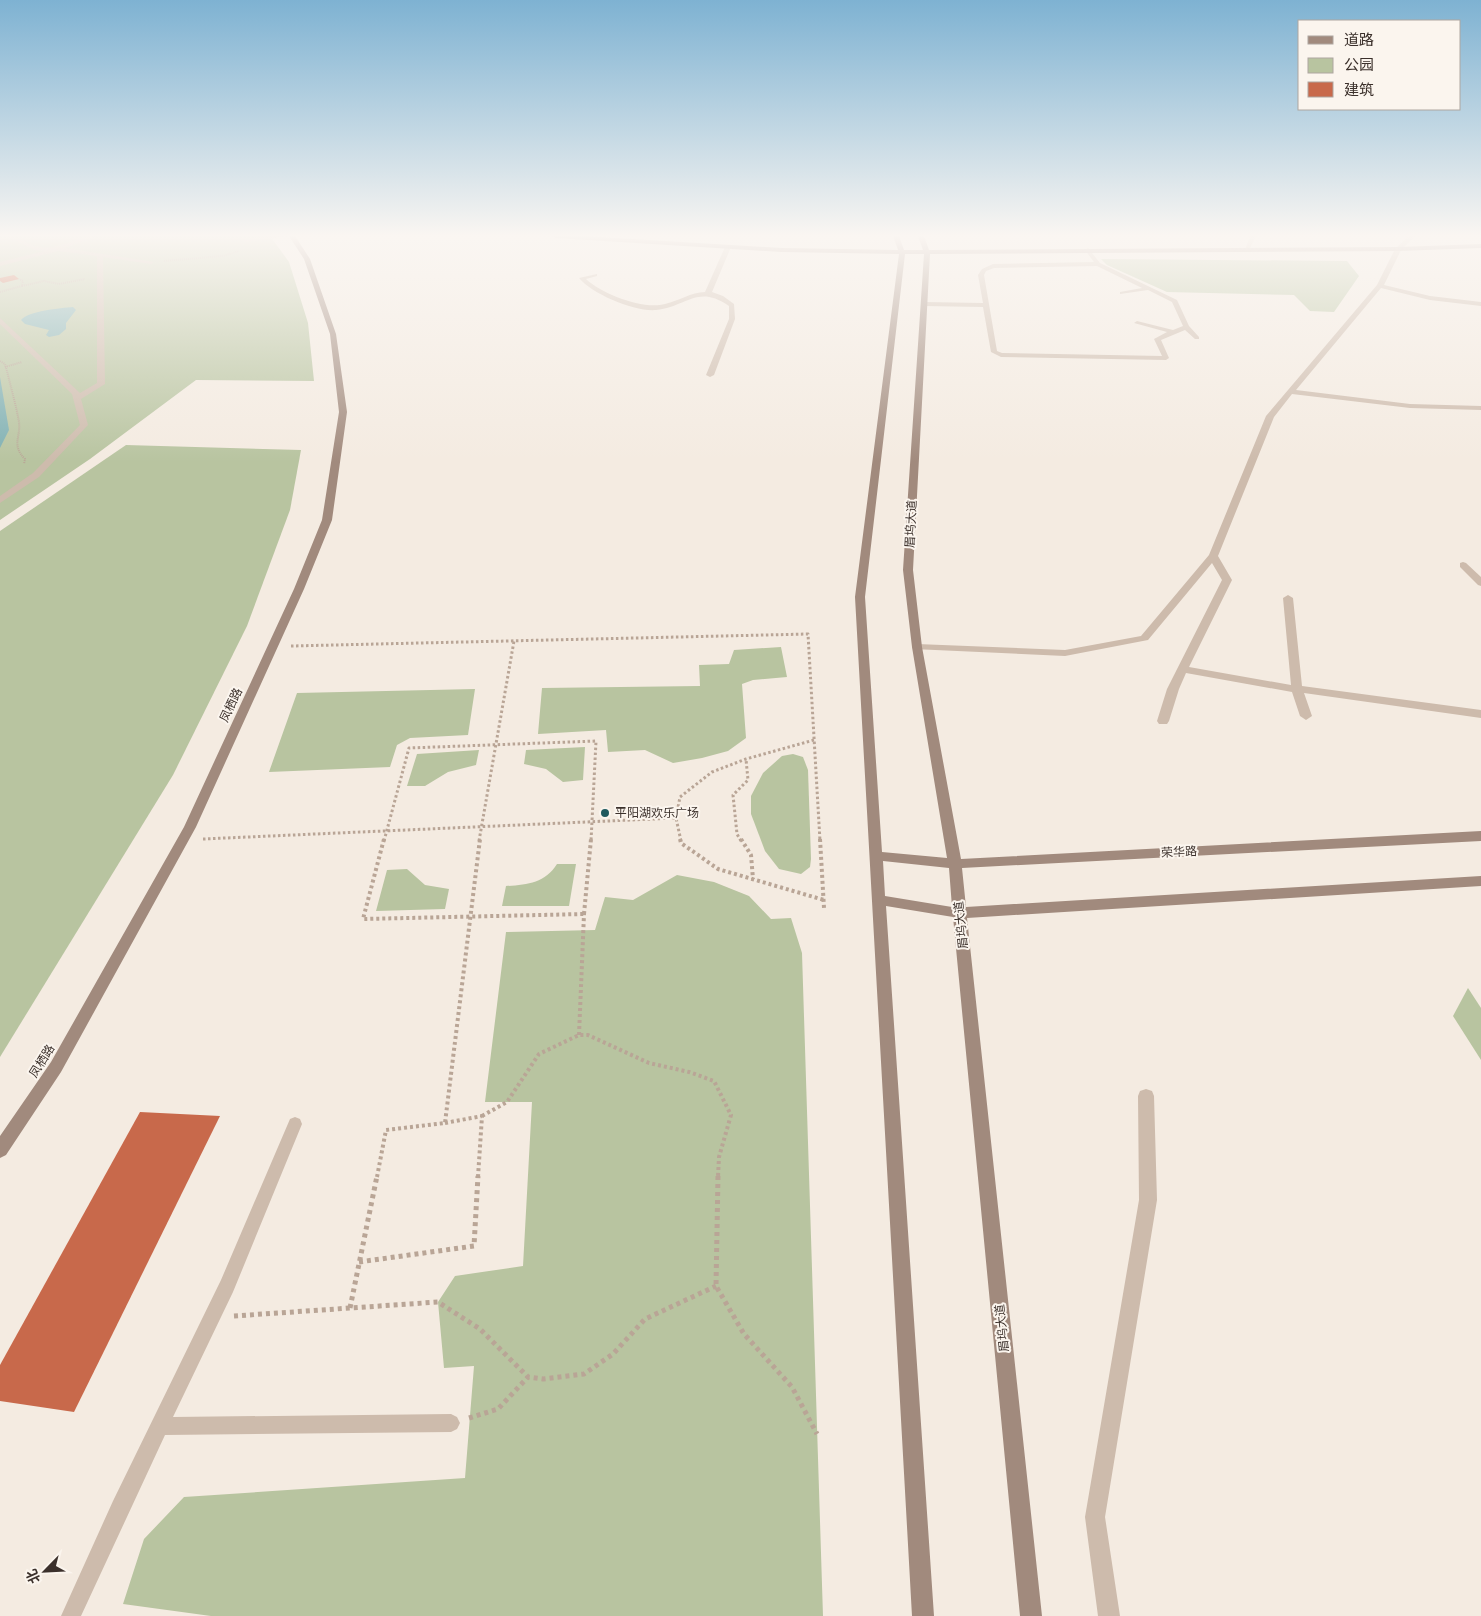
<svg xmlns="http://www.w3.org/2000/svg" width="1481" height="1616" font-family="Figtree,'Noto Sans SC',sans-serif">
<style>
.green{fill:#b8c4a0}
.water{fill:#7fb0b2}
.building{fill:#c8694b}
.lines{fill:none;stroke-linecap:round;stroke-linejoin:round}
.path-far3{stroke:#b9a596;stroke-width:2;stroke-dasharray:1 1;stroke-linecap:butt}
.path-far2{stroke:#b9a596;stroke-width:3;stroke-dasharray:2.5 2.5;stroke-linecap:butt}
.path-far1{stroke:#b9a596;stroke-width:4;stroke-dasharray:3 3;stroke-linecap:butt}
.path{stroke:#b9a596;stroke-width:5;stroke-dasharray:4 4;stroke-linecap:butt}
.lane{fill:#cdbbac;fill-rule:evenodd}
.street{fill:#cdbbac;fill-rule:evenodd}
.secondary{fill:#a18a7d;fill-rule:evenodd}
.poi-dot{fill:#1f5a5e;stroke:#fbf5ee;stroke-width:2}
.labels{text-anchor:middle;stroke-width:4;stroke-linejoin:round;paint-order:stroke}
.street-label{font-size:12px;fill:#3b302b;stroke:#fbf5ee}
.poi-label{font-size:12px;fill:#3b302b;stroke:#fbf5ee;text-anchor:start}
</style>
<rect width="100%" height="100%" fill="#f4ebe1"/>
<g class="green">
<polygon points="0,236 270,236 289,262 308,323 314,381 196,380 90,459 0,520"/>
<polygon points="1101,259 1347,261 1359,276 1334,312 1310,311 1294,295 1167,292 1107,265"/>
<polygon points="126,445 301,450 290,510 247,626 173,775 0,1057 0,531"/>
<polygon points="781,647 787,677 753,680 742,684 746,738 728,751 702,758 673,763 645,750 608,752 606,730 538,734 542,688 700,686 699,665 729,664 734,650"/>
<polygon points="475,689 468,735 410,738 397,745 390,767 269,772 297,693"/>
<polygon points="585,747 583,780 563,782 546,769 524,764 526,750"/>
<polygon points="479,750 476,765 448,772 425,786 407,786 417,754"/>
<polygon points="793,754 803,757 808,770 811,859 810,867 801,874 779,869 765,851 751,814 751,796 763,773 782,756"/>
<path d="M557 864H576L569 906H502L506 886C527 885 545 883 557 864Z"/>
<polygon points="407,869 425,885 449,889 445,909 376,911 387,870"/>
<polygon points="677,875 714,882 749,896 771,919 791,918 802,953 823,1616 211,1616 123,1604 144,1539 184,1497 465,1478 474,1366 444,1368 438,1302 455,1276 523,1266 532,1102 485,1102 506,932 595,930 605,897 633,900"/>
<polygon points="1468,988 1481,1008 1481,1060 1453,1016"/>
</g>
<g class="water">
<path d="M73 307 76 310 66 323V329L59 335 49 337 46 335 49 330 25 324 21 320C28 311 61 308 73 307Z"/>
<polygon points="0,377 9,430 0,448"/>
</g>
<g class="building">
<polygon points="14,275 19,279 3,283 0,281 0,278"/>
<polygon points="140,1112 220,1116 74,1412 0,1401 0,1365"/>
</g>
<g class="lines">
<g class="path-far3">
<polyline points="164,261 223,256 239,251"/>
<polyline points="22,286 44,281 59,284 85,279"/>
<polyline points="0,292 22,286 23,281 19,279"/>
<path d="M0 361 5 364 7 371C11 388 16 405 19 422 21 437 11 445 25 459L24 464"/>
<polyline points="5,367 22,362"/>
</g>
<g class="path-far2">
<polyline points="291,646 808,634 820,841"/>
<polyline points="203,839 676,818"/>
<polyline points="384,841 409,748 596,741 591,841"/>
<polyline points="479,841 514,641"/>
<polyline points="681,841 676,818 680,797 712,772 746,759 814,740"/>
<polyline points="741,841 737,834 733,795 748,780 746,759"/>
</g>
<g class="path-far1">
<polyline points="384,839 363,919 584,914"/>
<polyline points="680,839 681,843 718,869 824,900"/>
<polyline points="741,839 751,855 753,879"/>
<polyline points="820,839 824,908"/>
<polyline points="584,914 591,839"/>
<polyline points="579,1035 584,914"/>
<polyline points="482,1116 507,1102 539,1054 579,1035 588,1035 649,1063 689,1072 714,1081 731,1115 719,1157 718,1177"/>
<polyline points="445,1123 482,1116 478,1177"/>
<polyline points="377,1177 386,1130 445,1123 480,839"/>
</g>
<g class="path">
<polyline points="718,1176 716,1286 744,1334 792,1387 817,1434"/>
<polyline points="359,1262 474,1246 478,1176"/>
<polyline points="350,1308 377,1176"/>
<polyline points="234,1316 438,1302 480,1329 528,1377 543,1379 584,1374 613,1354 645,1319 716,1286"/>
<polyline points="469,1418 498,1409 528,1377"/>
</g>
<g class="lane">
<polygon points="270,236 288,236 245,242 242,240"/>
<path d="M1088 248 1100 263 1177 300 1189 326 1199 337V339H1195L1185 330 1161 340 1169 358 1166 360 1001 357 991 352 983 307 924 306 921 304 924 302 983 303 978 275 982 269 993 264 1094 262 1085 250ZM1097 266 1142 288 1120 292V294L1148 290 1172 302 1183 326 1173 330 1137 321 1134 323 1167 332 1154 339 1162 356 1002 353 997 351 984 275 986 271 994 268Z"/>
<polygon points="295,1117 300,1119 302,1124 233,1292 173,1417 451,1414 457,1417 460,1423 457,1429 451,1432 165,1435 81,1616 61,1616 113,1501 221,1280 290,1119"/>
</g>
<g class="street">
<path d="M6 236C19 236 27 245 39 247 60 251 76 236 96 236L65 248 154 262 151 264 103 257 105 384 81 399 88 425 39 477 0 503V496L33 473 80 425 72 394 0 324V318L80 393 97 383V256L58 251 0 266V262L44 251 35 250Z"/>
<polygon points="1250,236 1256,236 1249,250 1245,250"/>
<polygon points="1409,236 1415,236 1401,250 1384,285 1430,296 1481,302 1481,306 1430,300 1381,288 1296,390 1410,404 1481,406 1481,410 1410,408 1292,394 1274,417 1218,556 1232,580 1189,667 1291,685 1283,598 1288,595 1293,598 1302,686 1481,710 1481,718 1304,693 1312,716 1306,720 1300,716 1292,692 1186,673 1179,689 1169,721 1167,724 1159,724 1157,721 1167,689 1222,580 1212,563 1148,640 1065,656 913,649 912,647 917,644 1065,650 1141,636 1209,555 1266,416 1377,285 1395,249"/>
<path d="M728 245 731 247 712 292 723 296 734 304 735 319 714 375 710 377 706 375 729 319V306C697 284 687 307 656 310 635 312 592 294 579 278L597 274V276L586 279C602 294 643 310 665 304 679 301 691 292 705 292L725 247Z"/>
<polygon points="1463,562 1466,563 1481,577 1481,586 1478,585 1460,567 1460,563"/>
<polygon points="1146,1089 1152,1091 1154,1096 1157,1200 1105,1517 1120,1616 1098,1616 1085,1517 1139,1200 1138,1096 1140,1091"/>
</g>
<g class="secondary">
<polygon points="289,236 295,236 310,259 336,334 347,412 332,520 304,589 196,827 61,1072 6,1155 0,1158 0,1136 51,1062 184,827 294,589 322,520 339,412 330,334 304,259"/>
<path d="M553 236H583L782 248 898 250 893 236H899L904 250H923L918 236H924L929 250 1398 247 1481 244V248L1398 251 930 254 913 570 922 647 961 859 1481 831V841L962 868 966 907 1481 876V886L967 918 1042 1616H1020L953 917 886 906 934 1616H912L855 597 899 254 782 252 556 238ZM905 254H924L903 570 912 647 947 858 882 852 865 597ZM883 861 949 868 952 907 885 896Z"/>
</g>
</g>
<linearGradient id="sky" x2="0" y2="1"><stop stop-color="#7eb2d2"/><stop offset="0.51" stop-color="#faf6f2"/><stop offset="1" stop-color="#faf6f2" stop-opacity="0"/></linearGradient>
<rect width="1481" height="462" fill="url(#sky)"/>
<circle class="poi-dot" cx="605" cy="813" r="5"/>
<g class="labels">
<g class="street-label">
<text transform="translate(911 524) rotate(-87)" y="4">眉坞大道</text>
<text transform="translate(231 705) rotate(-65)" y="4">凤栖路</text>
<text transform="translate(1179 852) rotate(-3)" y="4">荣华路</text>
<text transform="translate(961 925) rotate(-96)" y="4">眉坞大道</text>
<text transform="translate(42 1061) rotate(-58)" y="4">凤栖路</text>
<text transform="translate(1002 1328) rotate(-96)" y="4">眉坞大道</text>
</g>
<g class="poi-label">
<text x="615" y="817">平阳湖欢乐广场</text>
</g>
</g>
<rect x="1298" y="20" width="162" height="90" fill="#fbf5ee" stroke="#aea6a0"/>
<rect x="1308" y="36" width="25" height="8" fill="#a18a7d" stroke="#aea6a0"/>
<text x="1344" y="45" font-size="15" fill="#3b302b">道路</text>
<rect x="1308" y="58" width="25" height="15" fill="#b8c4a0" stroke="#aea6a0"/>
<text x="1344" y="70" font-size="15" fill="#3b302b">公园</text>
<rect x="1308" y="82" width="25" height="15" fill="#c8694b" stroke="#aea6a0"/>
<text x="1344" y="95" font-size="15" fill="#3b302b">建筑</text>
<g transform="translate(45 1571) rotate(246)" stroke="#fbf5ee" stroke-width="4" paint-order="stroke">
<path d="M0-4L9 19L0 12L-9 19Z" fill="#3b302b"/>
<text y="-8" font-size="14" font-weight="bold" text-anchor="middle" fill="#3b302b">北</text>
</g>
</svg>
